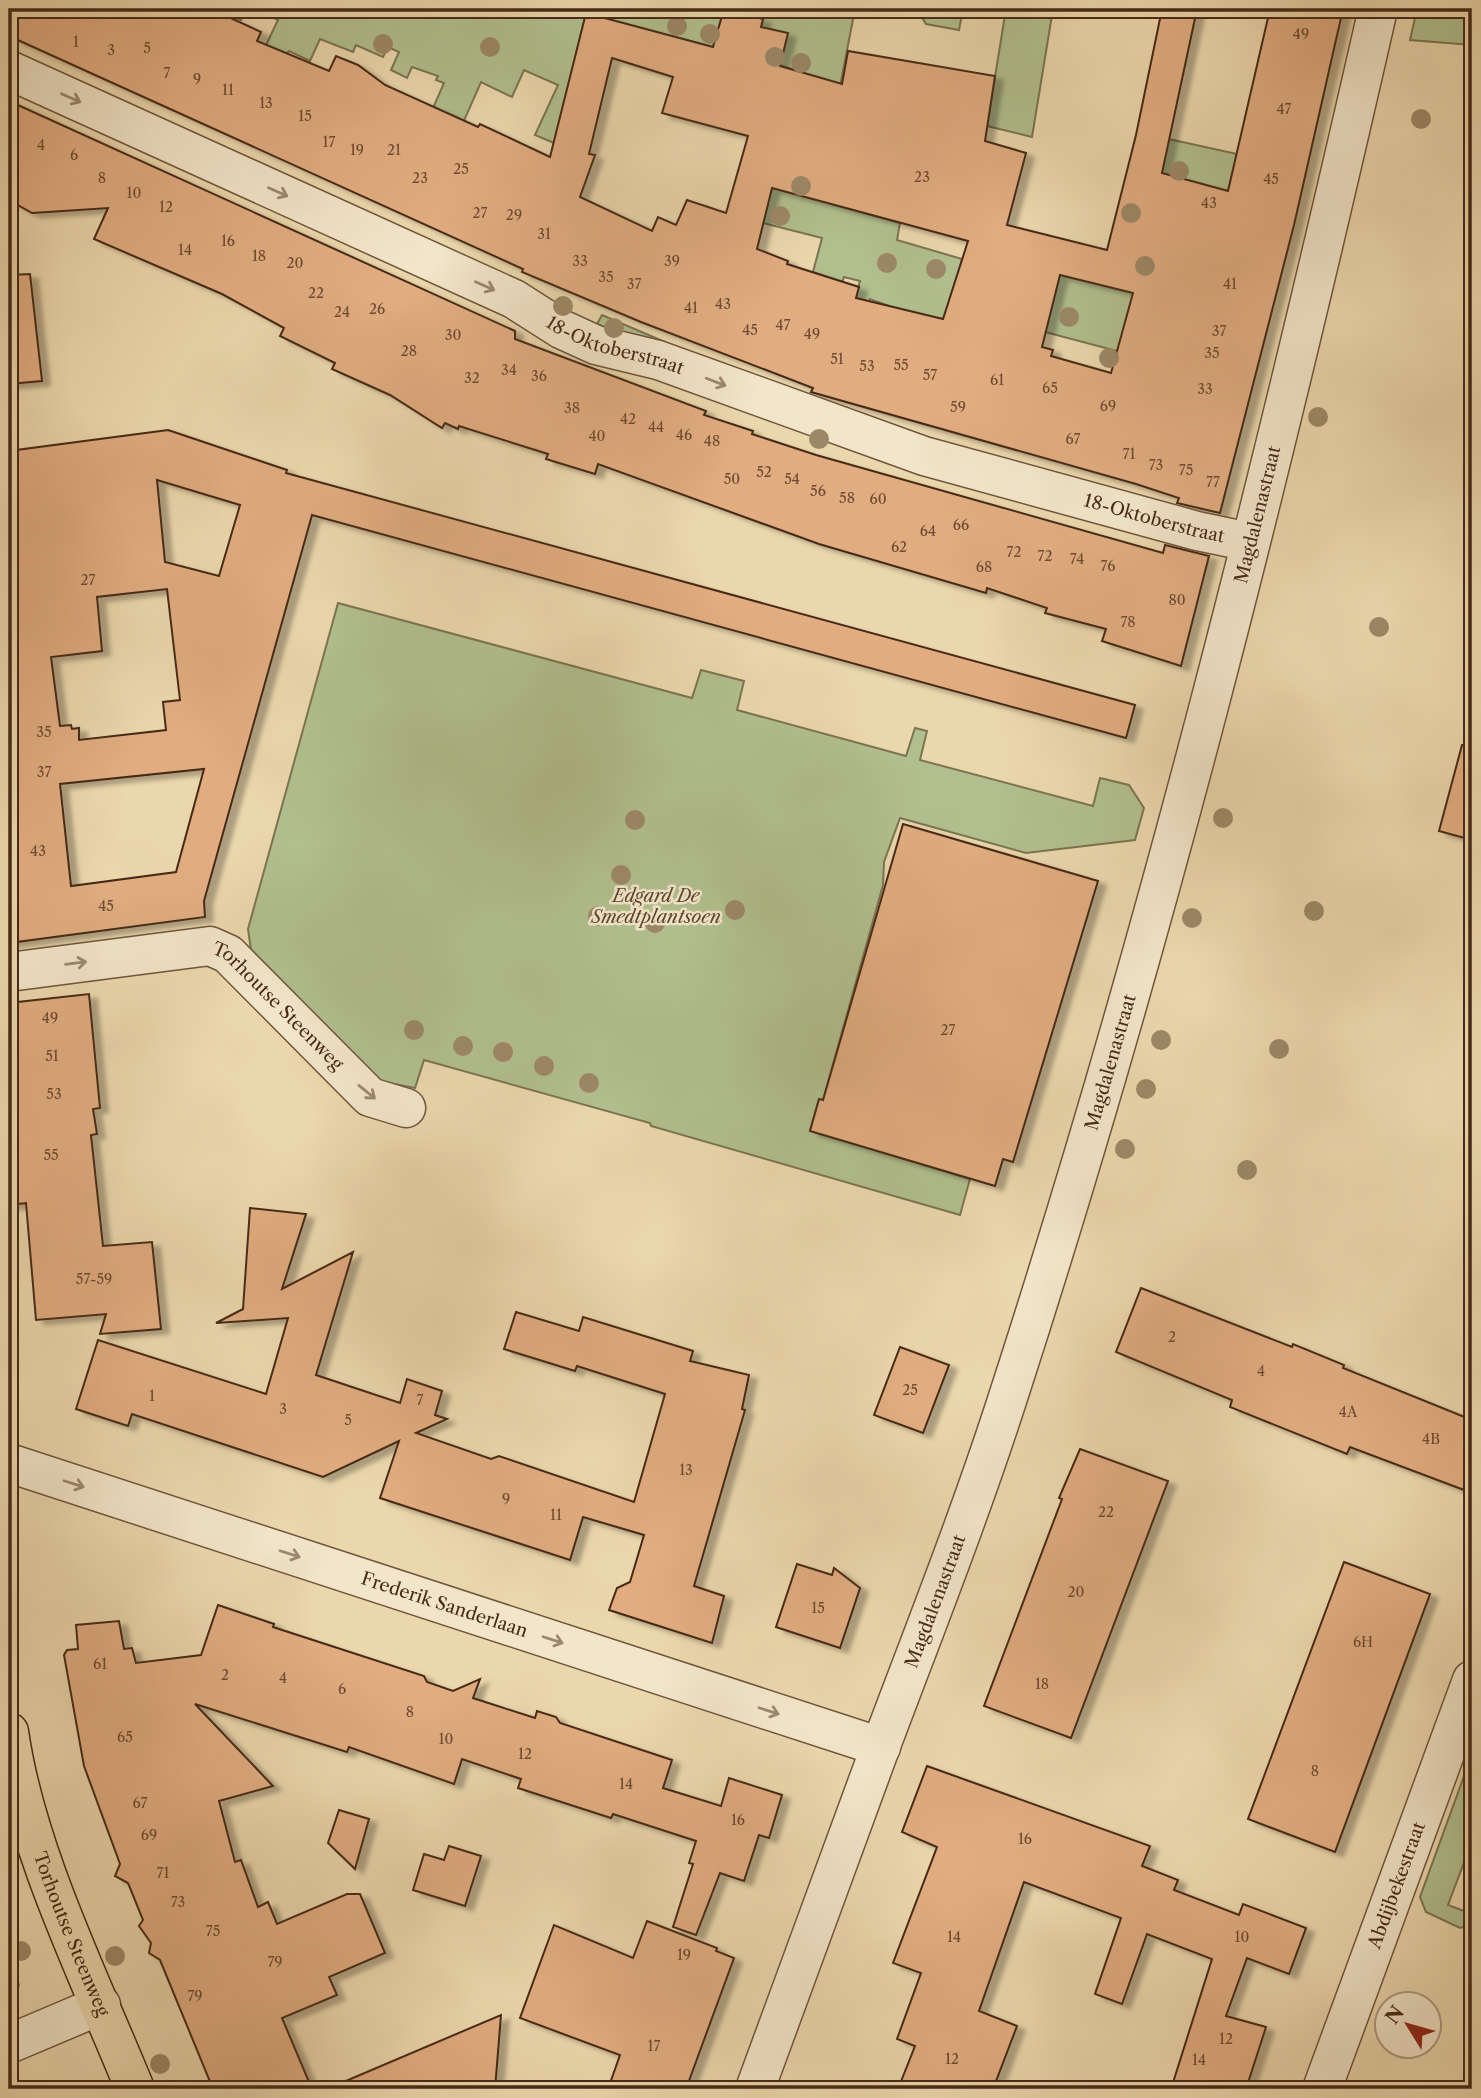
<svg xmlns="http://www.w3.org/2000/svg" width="1481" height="2098" font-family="'Libre Caslon Text',serif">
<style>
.green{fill:#b1bf8e;stroke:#7c7452;stroke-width:2}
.building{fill:#e0ac80;stroke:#472a17;stroke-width:2;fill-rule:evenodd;filter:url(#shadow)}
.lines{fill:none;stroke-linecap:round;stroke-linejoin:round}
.minor-casing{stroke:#70553c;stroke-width:41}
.major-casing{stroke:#472a17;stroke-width:41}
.minor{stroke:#f2e5c9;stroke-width:38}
.major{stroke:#ebd7ac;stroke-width:38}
.tree{fill:#9c8867}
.oneway{stroke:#9c8870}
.labels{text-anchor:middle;stroke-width:5;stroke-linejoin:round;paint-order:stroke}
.number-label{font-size:14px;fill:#6d4a31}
.street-label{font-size:18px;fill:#472a17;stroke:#f2e5c9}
.park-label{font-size:18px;font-style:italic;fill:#5c482f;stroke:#f2e5c9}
</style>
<defs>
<filter id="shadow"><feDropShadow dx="8" dy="4.5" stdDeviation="2" flood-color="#0004"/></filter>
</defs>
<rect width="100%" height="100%" fill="#ebd7ac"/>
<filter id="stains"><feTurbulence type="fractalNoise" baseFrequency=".00286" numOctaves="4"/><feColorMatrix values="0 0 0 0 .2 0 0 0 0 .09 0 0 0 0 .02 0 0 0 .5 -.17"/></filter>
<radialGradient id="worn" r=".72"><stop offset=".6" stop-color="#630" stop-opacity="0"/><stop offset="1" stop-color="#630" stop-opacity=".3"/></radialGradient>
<g class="green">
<polygon points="211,9 246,9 241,20"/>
<polygon points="255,9 540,9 549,12 551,9 724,9 713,47 586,14 554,143 535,135 558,85 524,70 512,97 481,82 463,123 433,108 444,83 436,80 438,76 412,67 407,78 391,70 399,52 388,47 383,57 356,45 353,52 320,39 310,61 289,51 285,56 265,47 278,20"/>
<polygon points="726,9 855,9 818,200 900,223 897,240 962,259 949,328 870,299 867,309 853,305 860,281 844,277 842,283 813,272 822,238 763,223 801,72 754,57 763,19"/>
<polygon points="917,9 963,9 959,30 926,24"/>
<polygon points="1006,9 1053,9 1032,137 987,126"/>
<polygon points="1417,9 1472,9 1472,45 1410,40"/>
<polygon points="1137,132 1237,154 1228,191 1129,165"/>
<polygon points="1195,217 1117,351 1026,327 1060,275"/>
<polygon points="602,315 672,345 648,346 597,324"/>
<polygon points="338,603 692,698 701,670 744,681 737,710 906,756 915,728 927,731 920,760 1093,806 1100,778 1129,785 1144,808 1135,840 1026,853 900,818 884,862 883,885 823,1100 819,1100 810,1130 970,1179 960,1215 651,1126 650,1123 424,1060 415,1088 379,1081 251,950 248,929"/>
<polygon points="1472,1754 1472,1841 1448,1905 1472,1914 1471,1925 1460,1928 1426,1912 1420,1897"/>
<polygon points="9,1959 19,1985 9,2007"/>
</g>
<g class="building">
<path d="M9 9H211L261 32 257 41 329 71 336 56 358 65 385 85 478 127 480 124 550 157 586 13 713 47 724 9H726L763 19 761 27 788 33 780 66 842 84 848 51 995 76 985 141 1026 153 1007 225 1107 250 1136 135 1162 9H1197L1162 173 1228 191 1270 9H1343L1294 225 1220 513 1177 503 1179 498 1136 484 811 392 813 388 641 322 522 272 523 269 9 36ZM612 58 673 77 662 113 748 136 726 213 687 200 676 225 658 217 652 231 580 197 595 155 589 154ZM772 188 968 241 943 319 856 298 859 287 787 264 788 261 757 249ZM1060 275 1133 293 1111 373 1051 356 1053 350 1042 347Z"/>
<polygon points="9,101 515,331 515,339 706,411 704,415 753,431 752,434 816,455 1163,553 1165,545 1209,556 1181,666 1102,641 1106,629 1045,613 1047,608 987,588 986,593 819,544 598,464 595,474 546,459 548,454 459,426 458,429 445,423 442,428 390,395 332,369 335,363 280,336 284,328 222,294 94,239 108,208 32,213 9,200"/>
<polygon points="30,274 42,381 9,384 9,275"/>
<path d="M168 430 287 470 286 473 1135 705 1126 738 312 515 204 901 205 917 9 943V451ZM157 480 240 505 219 576 165 562ZM167 589 180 700 163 702 166 730 79 740V728L72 729 71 725 60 726 51 657 102 651 97 597ZM204 769 176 872 71 886 60 784Z"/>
<polygon points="1462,745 1472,747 1472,840 1439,831"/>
<polygon points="903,824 1098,881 1013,1162 1003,1159 995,1186 810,1131 819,1099 823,1100"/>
<polygon points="89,994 100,1108 93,1109 97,1134 91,1135 103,1246 152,1242 161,1329 100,1334 106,1314 36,1320 26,1203 9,1205 9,1003"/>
<polygon points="250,1208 306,1214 282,1289 353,1252 316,1375 400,1403 407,1379 442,1391 435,1415 447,1419 416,1433 491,1459 499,1456 634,1502 665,1394 577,1366 575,1371 504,1349 516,1312 579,1331 583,1317 693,1351 690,1361 749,1375 742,1409 745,1410 694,1586 724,1596 712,1643 609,1610 617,1588 630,1582 644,1535 583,1517 570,1560 380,1498 399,1441 323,1477 132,1414 128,1426 76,1409 98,1340 266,1394 288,1318 216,1323 243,1309"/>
<polygon points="1141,1288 1292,1347 1293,1344 1344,1365 1343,1368 1472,1420 1472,1493 1350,1447 1347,1454 1230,1407 1232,1400 1116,1352"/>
<polygon points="900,1347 949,1365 923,1433 874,1415"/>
<polygon points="1080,1449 1168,1481 1071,1738 984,1706 1062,1499 1059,1498"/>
<polygon points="1344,1562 1430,1594 1335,1852 1248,1819"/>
<polygon points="797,1564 832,1575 834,1568 860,1588 840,1648 776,1627"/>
<polygon points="218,1605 274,1624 273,1627 424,1676 427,1682 453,1691 480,1679 473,1698 535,1718 537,1711 556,1717 560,1723 672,1760 663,1788 721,1806 729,1778 782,1795 769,1838 759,1835 744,1881 720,1873 696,1935 673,1927 693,1864 689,1863 696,1841 613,1814 611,1818 518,1788 521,1779 462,1759 454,1784 349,1747 347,1752 195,1704 273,1786 219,1801 235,1862 241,1860 258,1907 268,1902 277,1924 347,1894 360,1894 385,1953 329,1977 337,1995 282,2018 312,2089 213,2089 160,1960 149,1953 151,1943 139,1926 143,1920 128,1883 115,1876 120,1864 84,1766 64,1655 67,1650 78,1649 76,1625 119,1621 124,1649 132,1648 136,1663 201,1655"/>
<polygon points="927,1766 1150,1846 1142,1866 1178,1880 1174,1890 1239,1915 1243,1904 1306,1928 1289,1974 1247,1958 1226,2016 1266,2027 1246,2089 1171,2089 1212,1959 1147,1934 1122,2004 1095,1994 1121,1918 1024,1882 979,2011 1017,2026 993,2089 898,2089 915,2046 897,2039 921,1973 893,1963 937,1847 902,1832"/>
<polygon points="339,1810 369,1819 355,1869 328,1843"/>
<polygon points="449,1846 481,1856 465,1906 413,1890 424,1854 444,1860"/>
<polygon points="647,1921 717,1948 716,1951 734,1958 686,2089 608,2089 620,2055 520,2018 554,1925 633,1958"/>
<polygon points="501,2015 495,2089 327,2089"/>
</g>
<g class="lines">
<g class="minor-casing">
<g id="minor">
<path id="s1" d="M9 70 514 299 561 329 596 345 658 360 924 456 1197 531 1250 542"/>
<path id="s2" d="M9 972 210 946 228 954 370 1097 406 1108"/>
<path id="s3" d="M9 1463 881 1747"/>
<polyline points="9,2044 101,2005"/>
<path id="s4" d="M755 2089C796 1976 837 1863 879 1751 924 1631 971 1513 1010 1391 1157 937 1272 474 1378 9"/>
<path id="s5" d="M1322 2089 1472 1680"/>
</g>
</g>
<g class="major-casing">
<g id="major">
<path id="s6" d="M9 1732C26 1851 90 1978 135 2089"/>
</g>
</g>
<use href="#minor" class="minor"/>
<use href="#major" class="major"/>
</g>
<g class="tree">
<circle cx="677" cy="26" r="10"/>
<circle cx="710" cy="34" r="10"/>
<circle cx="383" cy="44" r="10"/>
<circle cx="490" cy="47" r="10"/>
<circle cx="775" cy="57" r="10"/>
<circle cx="801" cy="63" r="10"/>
<circle cx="1421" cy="119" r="10"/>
<circle cx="1179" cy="171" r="10"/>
<circle cx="801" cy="186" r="10"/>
<circle cx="1131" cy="213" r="10"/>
<circle cx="780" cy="216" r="10"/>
<circle cx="887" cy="263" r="10"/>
<circle cx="1145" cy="266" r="10"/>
<circle cx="936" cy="269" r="10"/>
<circle cx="563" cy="306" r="10"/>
<circle cx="1069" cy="317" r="10"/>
<circle cx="614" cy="328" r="10"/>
<circle cx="1109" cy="358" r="10"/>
<circle cx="1318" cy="417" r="10"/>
<circle cx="819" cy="439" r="10"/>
<circle cx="1379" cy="627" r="10"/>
<circle cx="1223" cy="818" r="10"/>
<circle cx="635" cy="820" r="10"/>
<circle cx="621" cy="875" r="10"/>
<circle cx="735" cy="910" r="10"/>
<circle cx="1314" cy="911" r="10"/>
<circle cx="598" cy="916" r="10"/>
<circle cx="1192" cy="918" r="10"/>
<circle cx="655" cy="923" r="10"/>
<circle cx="414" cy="1030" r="10"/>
<circle cx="1161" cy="1040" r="10"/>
<circle cx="463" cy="1046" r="10"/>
<circle cx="1279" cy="1049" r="10"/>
<circle cx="503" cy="1052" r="10"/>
<circle cx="544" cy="1066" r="10"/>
<circle cx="589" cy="1083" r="10"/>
<circle cx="1146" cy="1089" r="10"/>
<circle cx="1125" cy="1149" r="10"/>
<circle cx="1247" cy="1170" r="10"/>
<circle cx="21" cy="1951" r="10"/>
<circle cx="115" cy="1956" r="10"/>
<circle cx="160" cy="2064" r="10"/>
</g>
<defs><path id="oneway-shaft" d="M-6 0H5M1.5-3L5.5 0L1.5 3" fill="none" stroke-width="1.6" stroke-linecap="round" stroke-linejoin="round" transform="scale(1.75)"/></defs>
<g class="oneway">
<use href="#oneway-shaft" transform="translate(71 98) rotate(24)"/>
<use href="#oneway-shaft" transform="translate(278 192) rotate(24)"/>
<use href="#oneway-shaft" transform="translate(485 286) rotate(24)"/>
<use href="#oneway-shaft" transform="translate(716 382) rotate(21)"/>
<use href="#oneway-shaft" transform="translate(76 963) rotate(-7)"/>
<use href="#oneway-shaft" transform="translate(367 1092) rotate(39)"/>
<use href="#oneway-shaft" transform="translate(74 1484) rotate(18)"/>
<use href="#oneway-shaft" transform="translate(290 1554) rotate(18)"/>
<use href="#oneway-shaft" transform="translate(553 1640) rotate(18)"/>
<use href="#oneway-shaft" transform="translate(769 1711) rotate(18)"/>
</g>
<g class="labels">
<g class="number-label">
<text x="1301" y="39">49</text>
<text x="76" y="47">1</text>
<text x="147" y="53">5</text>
<text x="111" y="55">3</text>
<text x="167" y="78">7</text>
<text x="197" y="84">9</text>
<text x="228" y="95">11</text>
<text x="266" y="108">13</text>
<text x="1284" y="114">47</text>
<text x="305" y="121">15</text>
<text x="329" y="147">17</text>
<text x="41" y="150">4</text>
<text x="357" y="155">19</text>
<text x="394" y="155">21</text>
<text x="74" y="160">6</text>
<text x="461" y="174">25</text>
<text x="922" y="182">23</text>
<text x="102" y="183">8</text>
<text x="420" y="183">23</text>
<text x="1271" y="184">45</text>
<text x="134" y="198">10</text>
<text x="1209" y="208">43</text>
<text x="166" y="212">12</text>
<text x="480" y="218">27</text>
<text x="514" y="220">29</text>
<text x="544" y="239">31</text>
<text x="228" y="246">16</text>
<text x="185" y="255">14</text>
<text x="259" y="261">18</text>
<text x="580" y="266">33</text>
<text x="672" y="266">39</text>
<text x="295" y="268">20</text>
<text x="606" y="282">35</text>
<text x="634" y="289">37</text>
<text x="1230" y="289">41</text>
<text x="316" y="298">22</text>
<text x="723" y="309">43</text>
<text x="691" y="313">41</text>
<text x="377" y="314">26</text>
<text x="342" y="317">24</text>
<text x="783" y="330">47</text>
<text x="750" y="335">45</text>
<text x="1219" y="336">37</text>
<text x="812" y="339">49</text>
<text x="453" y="340">30</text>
<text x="409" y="356">28</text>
<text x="1212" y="358">35</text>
<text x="837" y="364">51</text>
<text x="901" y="370">55</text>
<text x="867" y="371">53</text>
<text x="509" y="375">34</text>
<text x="930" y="380">57</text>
<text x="539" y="381">36</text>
<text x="472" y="383">32</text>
<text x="997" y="385">61</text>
<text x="1050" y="393">65</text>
<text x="1205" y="394">33</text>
<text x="1108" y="411">69</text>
<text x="958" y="412">59</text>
<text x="572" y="413">38</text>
<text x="628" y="424">42</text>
<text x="656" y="432">44</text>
<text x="684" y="440">46</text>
<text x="597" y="441">40</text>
<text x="1073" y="444">67</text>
<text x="712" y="446">48</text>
<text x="1129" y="459">71</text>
<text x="1156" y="470">73</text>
<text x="1186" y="475">75</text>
<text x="764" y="477">52</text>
<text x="732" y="484">50</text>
<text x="792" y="484">54</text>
<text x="1213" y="487">77</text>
<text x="818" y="496">56</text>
<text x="847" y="503">58</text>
<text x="878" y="504">60</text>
<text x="961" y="530">66</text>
<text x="928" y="536">64</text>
<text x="899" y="552">62</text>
<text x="1014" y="557">72</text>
<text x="1045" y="561">72</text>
<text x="1077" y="564">74</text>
<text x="1108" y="571">76</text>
<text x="984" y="572">68</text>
<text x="88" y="585">27</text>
<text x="1177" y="605">80</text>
<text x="1128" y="627">78</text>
<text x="44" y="737">35</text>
<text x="44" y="777">37</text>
<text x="38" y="856">43</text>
<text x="106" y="911">45</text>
<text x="50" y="1023">49</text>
<text x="948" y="1035">27</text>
<text x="52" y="1061">51</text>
<text x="54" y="1099">53</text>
<text x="51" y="1160">55</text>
<text x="94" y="1284">57-59</text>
<text x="1172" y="1342">2</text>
<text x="1261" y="1376">4</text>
<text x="910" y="1395">25</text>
<text x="152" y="1401">1</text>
<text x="420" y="1405">7</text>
<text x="283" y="1414">3</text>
<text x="1348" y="1417">4A</text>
<text x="348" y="1425">5</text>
<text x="1431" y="1444">4B</text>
<text x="686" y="1475">13</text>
<text x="506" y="1504">9</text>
<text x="1106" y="1517">22</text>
<text x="556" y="1520">11</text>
<text x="1076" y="1597">20</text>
<text x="818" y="1613">15</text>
<text x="1363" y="1647">6H</text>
<text x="100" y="1669">61</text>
<text x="225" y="1680">2</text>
<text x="283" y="1683">4</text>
<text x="1042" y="1689">18</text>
<text x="342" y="1694">6</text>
<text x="410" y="1717">8</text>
<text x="125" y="1742">65</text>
<text x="446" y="1744">10</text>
<text x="525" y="1759">12</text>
<text x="1315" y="1776">8</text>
<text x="626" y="1789">14</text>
<text x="140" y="1808">67</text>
<text x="738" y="1825">16</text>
<text x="149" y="1840">69</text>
<text x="1025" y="1844">16</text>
<text x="163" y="1878">71</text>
<text x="178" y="1907">73</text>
<text x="213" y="1936">75</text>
<text x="954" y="1942">14</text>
<text x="1242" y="1942">10</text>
<text x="684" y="1960">19</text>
<text x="275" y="1967">79</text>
<text x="195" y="2001">79</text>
<text x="1226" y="2044">12</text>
<text x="654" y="2051">17</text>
<text x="952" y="2064">12</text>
<text x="1199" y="2065">14</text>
</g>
<g class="street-label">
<text dy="6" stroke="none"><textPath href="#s1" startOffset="667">18-Oktoberstraat</textPath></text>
<text dy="6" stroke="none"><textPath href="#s4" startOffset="1654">Magdalenastraat</textPath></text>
<text dy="6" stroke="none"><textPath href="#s1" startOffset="1234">18-Oktoberstraat</textPath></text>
<text dy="6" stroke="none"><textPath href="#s2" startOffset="294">Torhoutse Steenweg</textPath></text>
<text dy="6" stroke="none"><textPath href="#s4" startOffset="1087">Magdalenastraat</textPath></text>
<text dy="6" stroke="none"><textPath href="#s4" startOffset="520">Magdalenastraat</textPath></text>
<text dy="6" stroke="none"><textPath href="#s3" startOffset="458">Frederik Sanderlaan</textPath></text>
<text dy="6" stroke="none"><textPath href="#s5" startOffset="217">Abdijbekestraat</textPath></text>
<text dy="6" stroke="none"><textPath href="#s6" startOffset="212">Torhoutse Steenweg</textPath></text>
</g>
<g class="park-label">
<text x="656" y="902">Edgard De<tspan x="656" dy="21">Smedtplantsoen</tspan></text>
</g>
</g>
<rect width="1481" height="2098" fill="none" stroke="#ebd7ac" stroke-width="35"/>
<rect x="10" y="10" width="1460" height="2077" fill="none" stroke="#472a17" stroke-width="3.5"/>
<rect x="18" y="18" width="1446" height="2063" fill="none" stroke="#472a17" stroke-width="2"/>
<g transform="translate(1408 2025) rotate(307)"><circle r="33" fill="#f2e5c9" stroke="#ae9a82" stroke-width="2"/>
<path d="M0-5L12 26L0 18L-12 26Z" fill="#8f2418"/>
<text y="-10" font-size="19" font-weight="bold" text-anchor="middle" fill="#472a17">N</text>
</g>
<rect width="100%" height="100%" filter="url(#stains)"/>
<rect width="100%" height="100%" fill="url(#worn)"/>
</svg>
